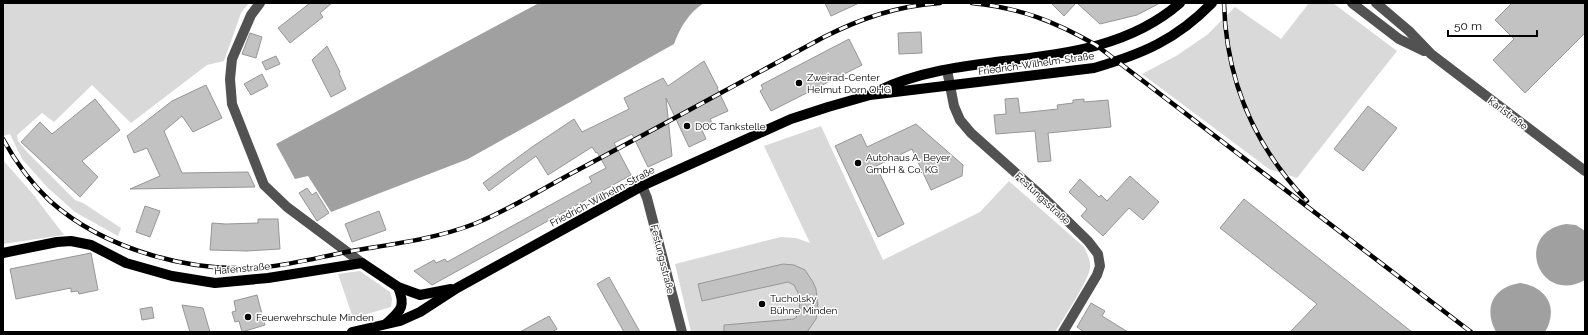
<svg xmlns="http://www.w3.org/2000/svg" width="1588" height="335" font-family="Raleway,sans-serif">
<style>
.green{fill:#d9d9d9}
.water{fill:#a0a0a0}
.building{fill:#c2c2c2;stroke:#969696}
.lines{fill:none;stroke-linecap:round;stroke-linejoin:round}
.minor{stroke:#525252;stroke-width:10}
.major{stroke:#000;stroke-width:10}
.rail-casing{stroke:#000;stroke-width:4.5}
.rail{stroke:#fff;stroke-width:3;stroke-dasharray:9;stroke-linecap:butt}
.poi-dot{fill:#000;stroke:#fff;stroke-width:1.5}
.labels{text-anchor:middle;stroke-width:3;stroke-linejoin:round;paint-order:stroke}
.street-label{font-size:10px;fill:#000;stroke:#fff}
.poi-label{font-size:10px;fill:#000;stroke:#fff;text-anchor:start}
</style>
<rect width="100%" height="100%" fill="#fff"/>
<g class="green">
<polygon points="3,3 249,3 241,13 224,61 207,65 131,123 92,85 54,122 42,113 17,135 18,141 27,152 75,200 83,203 121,228 118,236 75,212 48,188 22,159 10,134 3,136"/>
<polygon points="1309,3 1333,3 1397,51 1297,178 1269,169 1142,74 1176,56 1207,35 1235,7 1281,39"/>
<path d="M821 126 883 260 980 212 1009 181 1084 247C1087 254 1091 260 1090 268 1089 280 1063 319 1055 332H691L675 264 781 237 796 238 810 243 764 146Z"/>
<polygon points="3,160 32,193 64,235 3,244"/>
<polygon points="360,271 390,292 392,299 391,307 353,318 338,274"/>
</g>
<g class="water">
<path d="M539 3H704C689 12 680 28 674 44L468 159 331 212 308 176 295 179 276 144Z"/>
<path d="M1566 224 1576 225 1585 231V280C1539 306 1512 233 1566 224Z"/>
<path d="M1520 283C1547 287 1559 308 1545 332H1496C1483 308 1493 287 1520 283Z"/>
</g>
<g class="building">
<polygon points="310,3 332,3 320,13 323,17 290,43 278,28"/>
<polygon points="825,3 859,3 831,16"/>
<polygon points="1051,3 1076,3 1064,16"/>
<polygon points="1077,3 1160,3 1137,15 1100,24"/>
<polygon points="1512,3 1585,3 1585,33 1525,93 1493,60 1514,39 1495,20"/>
<polygon points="921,32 922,53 899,54 898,33"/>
<polygon points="250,33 262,37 256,58 242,54"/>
<polygon points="849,39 862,65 771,111 760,91 763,89 761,85"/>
<polygon points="327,46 340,72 339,73 346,89 331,97 312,60"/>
<polygon points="276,56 280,64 266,70 262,62"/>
<polygon points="704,61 718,88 717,88 728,111 710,119 712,123 701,128 706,139 689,147 666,98 672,156 648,167 632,134 614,143 631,175 432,285 414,271 434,260 436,263 445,259 447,262 592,182 589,177 606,168 597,152 596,153 592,147 548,175 536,156 489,191 483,183 532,147 574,119 582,132 629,109 624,98 663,78 668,86"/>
<polygon points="262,74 268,86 251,95 244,84"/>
<polygon points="206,85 222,118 193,132 182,116 164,131 182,173 248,172 255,187 130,189 160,176 147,148 134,153 127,136 172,101"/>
<polygon points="1018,98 1020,113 1058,109 1057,105 1073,103 1073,100 1084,99 1084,102 1108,100 1111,127 1048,133 1051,161 1038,162 1035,131 996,134 994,115 1006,114 1005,99"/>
<polygon points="95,99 120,130 82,161 98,177 80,197 21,142 40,122 52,134"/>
<polygon points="1368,106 1397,128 1363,171 1334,149"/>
<polygon points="916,124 963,165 962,176 931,190 912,149 876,166 904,224 878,237 835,146 861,134 867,147"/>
<polygon points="1130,176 1159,202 1143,220 1129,208 1103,236 1081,216 1087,209 1069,192 1080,179 1099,197 1101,195 1107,201"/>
<polygon points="307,188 312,195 316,192 329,213 317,221 299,193"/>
<polygon points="1244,199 1412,332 1290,332 1317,304 1220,228"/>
<polygon points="145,206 160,211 150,237 136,232"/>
<polygon points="379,211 386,230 352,242 345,224"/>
<polygon points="258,219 278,219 280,249 247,251 210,250 212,223 226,224 258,223"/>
<polygon points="91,253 98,290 79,294 78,291 71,292 71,288 16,299 10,269"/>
<polygon points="783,264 794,265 805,270 813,282 816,289 818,309 816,319 807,332 724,332 724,325 794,319 799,314 800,302 799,295 794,285 788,282 702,301 698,284"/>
<polygon points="609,277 640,332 624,332 597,284"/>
<polygon points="257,295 265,325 242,332 239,321 235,322 232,312 236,311 234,301"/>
<polygon points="1091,303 1105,311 1102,316 1128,332 1084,332 1077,327"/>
<polygon points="182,305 203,308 210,332 190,332"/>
<polygon points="152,307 154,318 142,320 140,309"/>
<polygon points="549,316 557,329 552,332 520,332"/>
</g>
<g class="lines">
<g class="minor">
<polyline points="260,3 251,15 232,59 230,79 232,104 264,185 287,207 362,263"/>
<polyline points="1352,3 1399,39 1424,51"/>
<polyline points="1376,3 1409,31 1431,54 1585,171"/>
<polyline points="947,70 954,106 960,120 971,133 1045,199 1088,241 1098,254 1100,266 1097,275 1063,332"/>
<polyline points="642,186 647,198 682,332"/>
</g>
<g class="major">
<path d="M878 91C972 45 1095 77 1180 3"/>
<polyline points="3,253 57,242 71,241 91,245 126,263 172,276 215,283 268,278 362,263 398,287 420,295 451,289"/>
<path d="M387 323C401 310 406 307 398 287"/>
<path d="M352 332 400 321 420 312 457 288 642 186 791 119 828 107 870 95 1094 68C1142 54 1176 40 1212 3"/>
</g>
<g class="rail-casing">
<g id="rail">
<path d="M972 3C1020 8 1054 21 1096 45L1471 332"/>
<path d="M1224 3C1226 79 1254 146 1307 201"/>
<path d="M3 139C15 161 31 183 50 201 105 250 193 274 266 267 295 264 324 256 352 251 393 244 435 239 474 224 509 210 542 189 576 171 659 127 741 82 824 37 862 18 897 6 940 3"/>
</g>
</g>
<use href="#rail" class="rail"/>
</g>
<g class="poi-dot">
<circle cx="799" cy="83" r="4"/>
<circle cx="687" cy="126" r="4"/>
<circle cx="858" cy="163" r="4"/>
<circle cx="762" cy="304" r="4"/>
<circle cx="248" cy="317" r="4"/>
</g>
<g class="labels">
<g class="street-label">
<text transform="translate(1036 63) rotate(-8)" y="4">Friedrich-Wilhelm-Straße</text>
<text transform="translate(1508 113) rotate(37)" y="4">Karlstraße</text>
<text transform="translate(602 196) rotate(-28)" y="4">Friedrich-Wilhelm-Straße</text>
<text transform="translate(1043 198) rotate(43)" y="4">Festungsstraße</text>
<text transform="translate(663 259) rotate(76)" y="4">Festungsstraße</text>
<text transform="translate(242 268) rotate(-5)" y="4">Hafenstraße</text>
</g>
<g class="poi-label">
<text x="807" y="81">Zweirad-Center<tspan x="807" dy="12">Helmut Dorn OHG</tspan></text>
<text x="695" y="130">DOC Tankstelle</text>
<text x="866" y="161">Autohaus A. Beyer<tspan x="866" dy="12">GmbH &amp; Co. KG</tspan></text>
<text x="770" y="302">Tucholsky<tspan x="770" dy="12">Bühne Minden</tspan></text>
<text x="256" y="321">Feuerwehrschule Minden</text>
</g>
</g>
<rect width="1588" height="335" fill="none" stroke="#000000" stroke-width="8"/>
<path d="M1448 30v6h89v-6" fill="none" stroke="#000000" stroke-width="2"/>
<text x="1454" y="30" font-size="12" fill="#000000" stroke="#ffffff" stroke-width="3" paint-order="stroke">50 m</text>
</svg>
